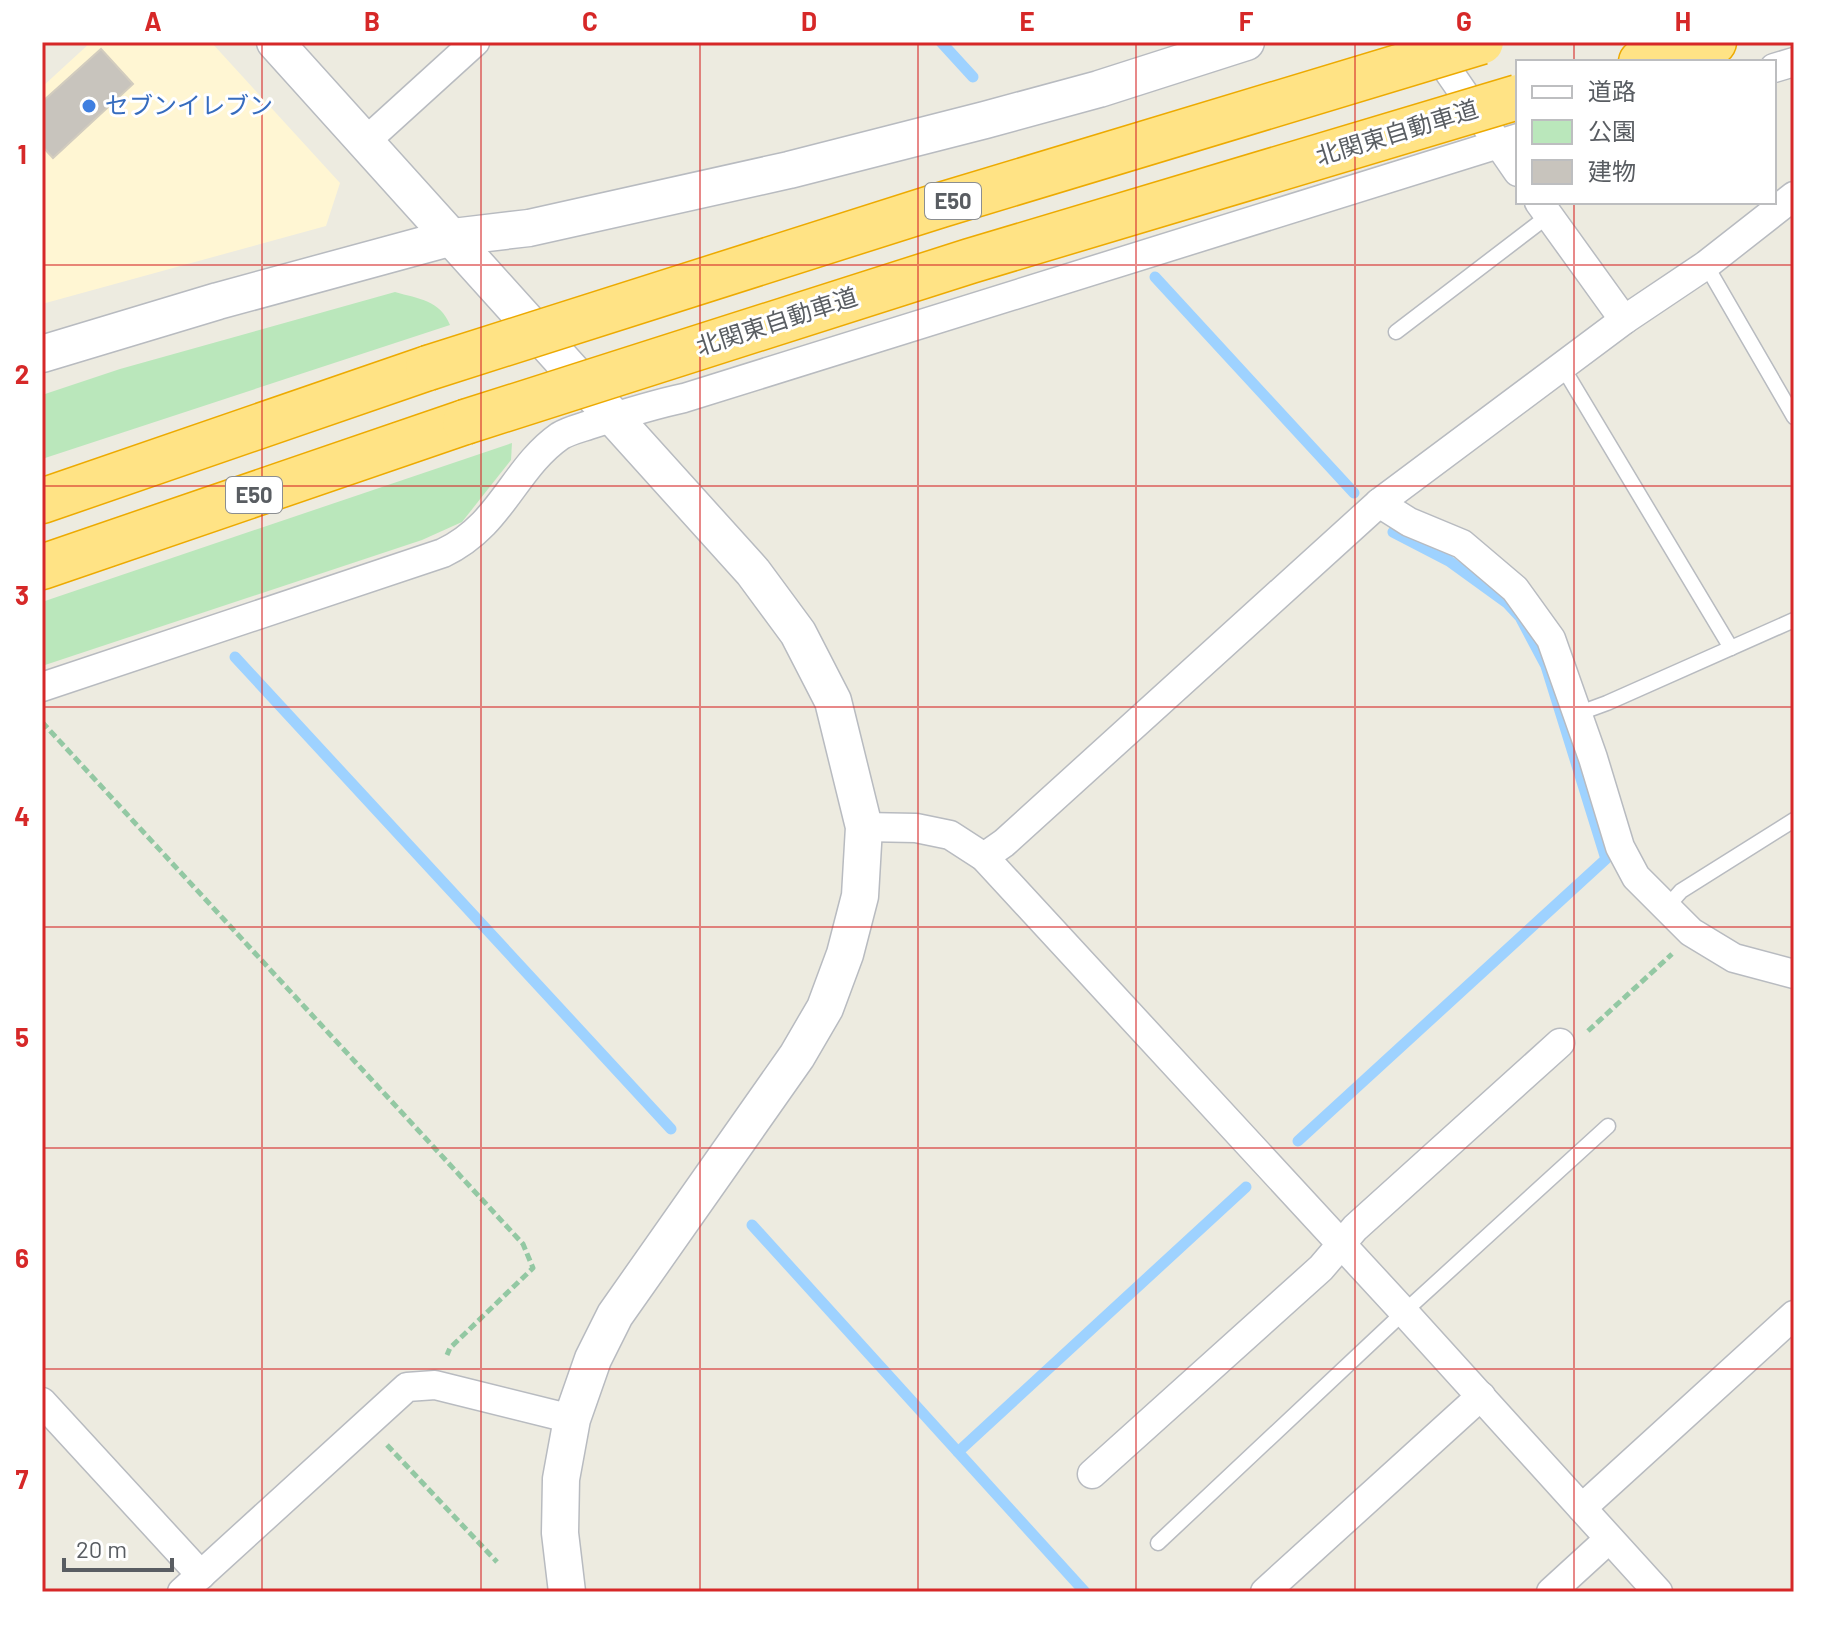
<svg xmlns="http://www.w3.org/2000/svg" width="1836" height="1634" font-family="Barlow,'Noto Sans JP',sans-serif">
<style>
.commercial{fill:#fff6d3}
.green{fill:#bae7bb}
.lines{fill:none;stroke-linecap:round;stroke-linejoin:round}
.stream{stroke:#9ed2ff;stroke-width:11}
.building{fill:#c8c4bd;stroke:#d2ccbe;stroke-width:2}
.service-casing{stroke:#b8bbc0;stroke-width:17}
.minor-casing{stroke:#b8bbc0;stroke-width:31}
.tertiary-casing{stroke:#b8bbc0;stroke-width:39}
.motorway-casing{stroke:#edaa00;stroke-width:47}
.path{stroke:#93c8a3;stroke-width:5;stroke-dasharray:8 4;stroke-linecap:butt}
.service{stroke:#fff;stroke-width:14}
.minor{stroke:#fff;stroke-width:28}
.tertiary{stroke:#fff;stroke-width:36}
.motorway{stroke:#ffe385;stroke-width:44}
.motorway-bridge-casing{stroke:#edaa00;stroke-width:47;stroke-linecap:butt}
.motorway-bridge{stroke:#ffe385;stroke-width:44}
.grid{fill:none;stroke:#d62828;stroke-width:2;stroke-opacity:0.55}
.shop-dot{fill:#3f7fe0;stroke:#fff;stroke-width:3}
.labels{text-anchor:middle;stroke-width:6;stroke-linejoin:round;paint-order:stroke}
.shield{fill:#fff;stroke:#8b8e91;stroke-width:2}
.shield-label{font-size:22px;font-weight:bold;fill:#595d62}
.shop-label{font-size:24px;fill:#366cbe;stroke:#fff;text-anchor:start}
.street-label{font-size:24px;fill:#595d62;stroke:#fff}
.neatline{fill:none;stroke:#d62828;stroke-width:3}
.grid-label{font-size:26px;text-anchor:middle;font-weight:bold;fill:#d62828}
</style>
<rect width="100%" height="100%" fill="#edebe0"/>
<polygon class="commercial" points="91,42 211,42 340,183 326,226 42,304 42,87"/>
<g class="green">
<path d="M395 292C419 299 440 300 450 325L42 459V395L120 369Z"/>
<polygon points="512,443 511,460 462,522 422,540 42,666 42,602"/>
</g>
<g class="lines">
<g class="stream">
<polyline points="941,42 973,77"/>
<polyline points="1155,277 1354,493"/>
<polyline points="235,657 671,1129"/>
<polyline points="1298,1141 1606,859 1546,666 1520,617 1507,603 1449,561 1393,532"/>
<polyline points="752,1225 1085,1592"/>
<polyline points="958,1452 1246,1187"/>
</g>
</g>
<polygon class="building" points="101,49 133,84 53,158 42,146 42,102"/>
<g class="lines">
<g class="service-casing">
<g id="service">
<polyline points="1706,265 1794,417"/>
<polyline points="1396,332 1548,216"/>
<polyline points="1562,366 1731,648"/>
<polyline points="1577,714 1607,703 1794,620"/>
<polyline points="1665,909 1681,891 1794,820"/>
<polyline points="1158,1543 1404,1312 1608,1126"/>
</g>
</g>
<g class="minor-casing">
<g id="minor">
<polyline points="1429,43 1518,172"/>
<polyline points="1774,68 1794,62"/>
<polyline points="366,141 475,42"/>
<polyline points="1539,202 1624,320"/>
<polyline points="1379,503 1409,522 1462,544 1515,589 1551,639 1593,758 1620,847 1636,877 1691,932 1734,958 1794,974"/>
<path d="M42 687 443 553C502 525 513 469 560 436 568 431 580 428 589 425 620 415 651 405 684 398L1518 138"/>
<polyline points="864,827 916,828 950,835 984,857 1404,1312 1658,1592"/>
<polyline points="984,857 1004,843 1379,503 1624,320 1706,265 1794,196"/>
<polyline points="42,1402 201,1575"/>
<polyline points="1092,1474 1321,1268 1355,1228 1560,1043"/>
<polyline points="1582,1508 1794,1315"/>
<polyline points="182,1592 407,1387 435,1385 572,1419"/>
<polyline points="1265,1592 1481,1396"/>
<polyline points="1551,1592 1609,1539"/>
</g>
</g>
<g class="tertiary-casing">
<g id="tertiary">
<polyline points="275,42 753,572 798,633 833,701 864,827 860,896 845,954 825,1008 797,1056 615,1315 593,1359 572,1419 561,1479 560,1533 567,1592"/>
<polyline points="42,354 218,301 453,237 529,228 789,170 985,120 1099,89 1246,42"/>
</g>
</g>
<g class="motorway-casing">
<g id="motorway">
<polyline points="1641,62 1714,42"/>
<polyline points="42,501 428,368"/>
<polyline points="42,567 465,422"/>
</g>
</g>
<g class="path">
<polyline points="42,722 523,1244 533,1268 450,1348 447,1355"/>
<polyline points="1588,1031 1672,954"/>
<polyline points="387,1445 497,1562"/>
</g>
<use href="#service" class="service"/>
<use href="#minor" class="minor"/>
<use href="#tertiary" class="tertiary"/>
<use href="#motorway" class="motorway"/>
<g class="motorway-bridge-casing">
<g id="motorway-bridge">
<polyline points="428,368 941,205 1481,42"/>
<polyline points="465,422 970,261 1518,97"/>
</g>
</g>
<use href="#motorway-bridge" class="motorway-bridge"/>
</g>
<path class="grid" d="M262 42V1592M481 42V1592M700 42V1592M918 42V1592M1136 42V1592M1355 42V1592M1574 42V62M1574 202V1592M42 265H1794M42 486H1794M42 707H1794M42 927H1794M42 1148H1794M42 1369H1794"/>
<circle class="shop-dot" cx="89" cy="106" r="8"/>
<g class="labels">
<g class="shield">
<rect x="925" y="183" width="56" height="36" rx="6"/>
<rect x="226" y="477" width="56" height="36" rx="6"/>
</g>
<g class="shield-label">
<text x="953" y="209">E50</text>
<text x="254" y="503">E50</text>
</g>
<g class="shop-label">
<text x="105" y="114">セブンイレブン</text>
</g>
<g class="street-label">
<text transform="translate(1397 133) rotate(-17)" y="8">北関東自動車道</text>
<text transform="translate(777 322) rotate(-18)" y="8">北関東自動車道</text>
</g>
</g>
<rect width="1836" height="1634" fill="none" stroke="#ffffff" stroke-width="88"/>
<rect x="1516" y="60" width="260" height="144" fill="#ffffff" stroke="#bdbec0" stroke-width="2"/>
<rect x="1532" y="86" width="40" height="12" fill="#ffffff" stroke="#bdbec0" stroke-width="2"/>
<text x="1588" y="100" font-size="24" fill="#595d62">道路</text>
<rect x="1532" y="120" width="40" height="24" fill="#bae7bb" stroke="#bdbec0" stroke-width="2"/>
<text x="1588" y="140" font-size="24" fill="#595d62">公園</text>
<rect x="1532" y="160" width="40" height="24" fill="#c8c4bd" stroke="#bdbec0" stroke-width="2"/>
<text x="1588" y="180" font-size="24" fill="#595d62">建物</text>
<path d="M64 1558v12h108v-12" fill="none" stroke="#595d62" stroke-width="4"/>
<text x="76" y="1558" font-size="24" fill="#595d62" stroke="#ffffff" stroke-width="6" paint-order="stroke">20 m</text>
<rect x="44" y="44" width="1748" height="1546" class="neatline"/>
<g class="grid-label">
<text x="153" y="31">A</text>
<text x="372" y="31">B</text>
<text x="590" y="31">C</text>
<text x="809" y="31">D</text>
<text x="1027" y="31">E</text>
<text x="1246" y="31">F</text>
<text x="1464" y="31">G</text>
<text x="1683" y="31">H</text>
<text x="22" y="164">1</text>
<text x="22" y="384">2</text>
<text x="22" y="605">3</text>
<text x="22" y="826">4</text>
<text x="22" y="1047">5</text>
<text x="22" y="1268">6</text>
<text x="22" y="1489">7</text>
</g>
</svg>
